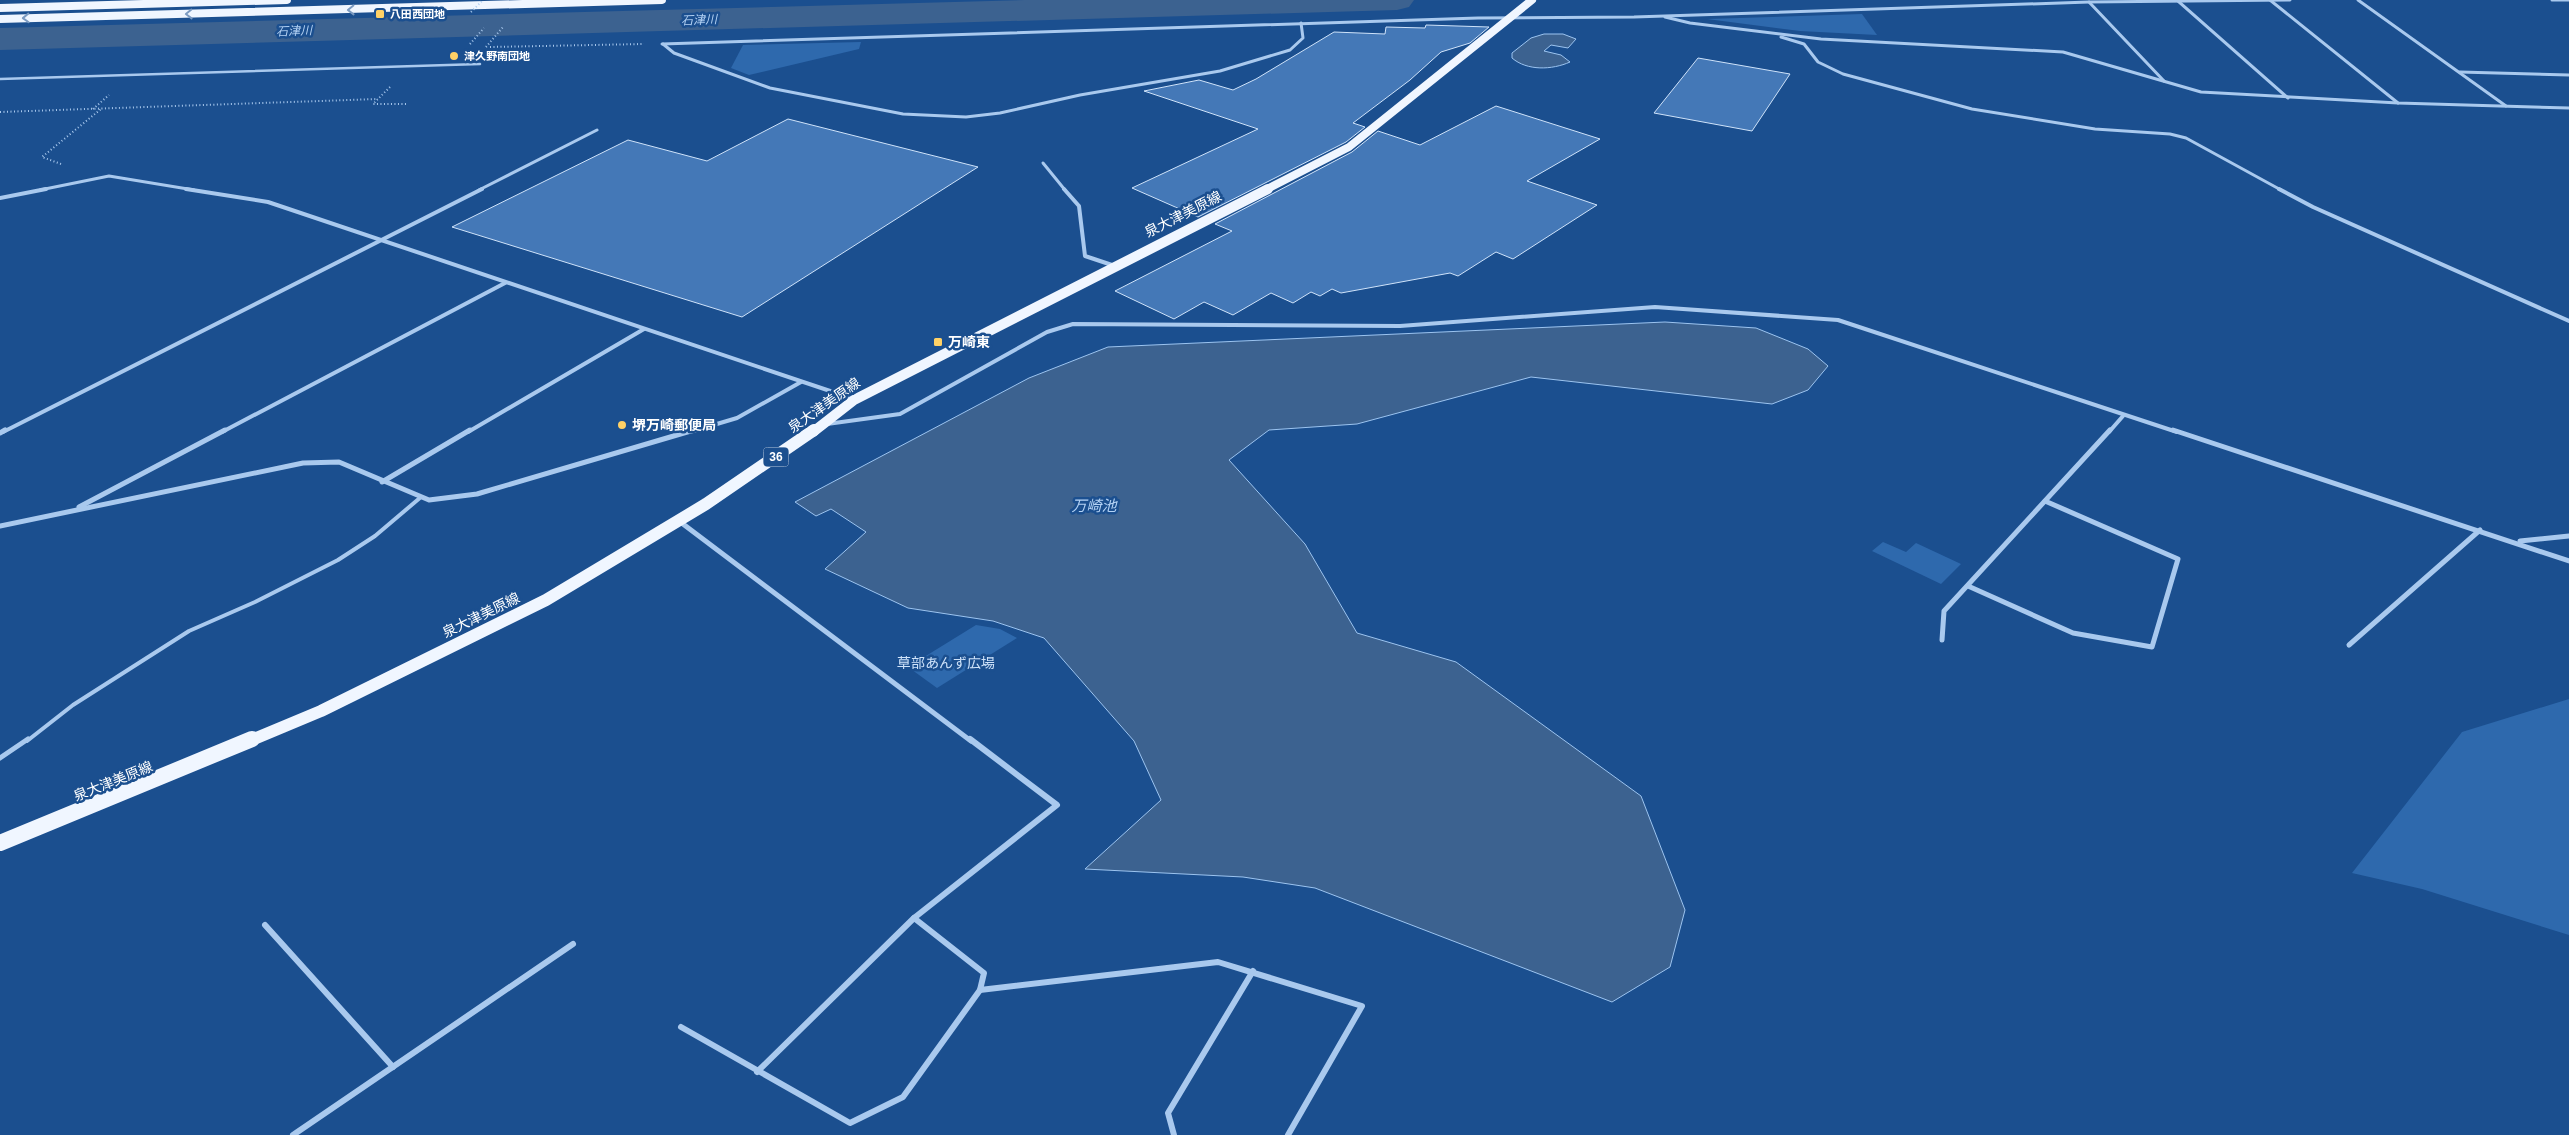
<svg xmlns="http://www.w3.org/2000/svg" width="2569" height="1135" font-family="Arial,'Noto Sans JP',sans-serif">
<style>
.green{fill:#2e69ad}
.water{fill:#3c6290;stroke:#9cc4f0}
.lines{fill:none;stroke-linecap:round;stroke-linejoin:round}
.river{fill:#3c6290;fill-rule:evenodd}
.building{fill:#4478b7;stroke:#cfe3fa}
.path{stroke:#a9c9ee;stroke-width:2;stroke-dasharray:1 2.5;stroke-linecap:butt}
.lane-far2{stroke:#a9c9ee;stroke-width:2.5}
.lane-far1{stroke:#a9c9ee;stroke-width:4}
.lane{stroke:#a9c9ee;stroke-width:5}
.street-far3{stroke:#a9c9ee;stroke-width:3}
.street-far2{stroke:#a9c9ee;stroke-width:4}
.street-far1{stroke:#a9c9ee;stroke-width:5}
.street{stroke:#a9c9ee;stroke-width:6}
.primary-far3{stroke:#f0f6ff;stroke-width:8}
.primary-far2{stroke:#f0f6ff;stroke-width:10}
.primary-far1{stroke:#f0f6ff;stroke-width:12}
.primary{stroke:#f0f6ff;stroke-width:16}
.path-bridge{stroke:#a9c9ee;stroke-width:2;stroke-dasharray:1 2.5;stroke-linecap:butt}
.oneway{stroke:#7b9ac1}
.poi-dot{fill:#ffd166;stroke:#1b4f8f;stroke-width:2}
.labels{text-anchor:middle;stroke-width:5;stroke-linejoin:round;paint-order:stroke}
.far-poi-label{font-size:11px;font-weight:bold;fill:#fff;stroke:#1b4f8f;text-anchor:start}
.far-water-label{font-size:12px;font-style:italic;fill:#b5d3f5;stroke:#1b4f8f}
.shield{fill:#1b4f8f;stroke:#bbcadd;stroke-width:1}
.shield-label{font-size:12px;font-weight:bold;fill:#fff}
.street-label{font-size:14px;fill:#fff;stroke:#1b4f8f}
.poi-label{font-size:14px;font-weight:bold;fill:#fff;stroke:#1b4f8f;text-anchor:start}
.park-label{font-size:14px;fill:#cfe3fa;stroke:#1b4f8f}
.water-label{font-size:15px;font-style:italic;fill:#b5d3f5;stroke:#1b4f8f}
</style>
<rect width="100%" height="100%" fill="#1b4f8f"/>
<g class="green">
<polygon points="1862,14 1877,35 1800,31 1707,19"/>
<polygon points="861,42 859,49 749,75 731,68 743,45"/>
<polygon points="1883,542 1906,552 1916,543 1961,564 1941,584 1872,551"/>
<polygon points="976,625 1000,629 1017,638 937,688 908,667"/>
<polygon points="2569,699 2569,935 2422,889 2352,873 2462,732"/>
</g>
<g class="water">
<path d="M1544 34H1563L1576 39 1568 48 1551 45 1544 51 1561 55 1570 62C1552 70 1527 71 1512 58V53L1531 38Z"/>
<polygon points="1665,322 1756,328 1808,349 1828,366 1808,390 1772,404 1531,377 1357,424 1269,430 1229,460 1305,544 1357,633 1456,662 1641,796 1685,910 1670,967 1612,1002 1315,888 1243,877 1085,869 1161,800 1134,741 1044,638 993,621 908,608 825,569 866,532 831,509 816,516 795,502 1029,378 1108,347"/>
</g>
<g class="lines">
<polygon class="river" points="1025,0 1414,0 1409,7 1397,10 0,50 0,28"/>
</g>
<g class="building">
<polygon points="1426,25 1489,27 1470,43 1441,52 1410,80 1353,123 1365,127 1346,142 1198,217 1132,188 1258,129 1144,91 1199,80 1233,90 1256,79 1334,32 1385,34 1386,27 1425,28"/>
<polygon points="1698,58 1790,74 1752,131 1654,113"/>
<polygon points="1496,106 1600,139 1527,181 1597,205 1513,259 1496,252 1458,276 1450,273 1341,293 1332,289 1320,296 1311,292 1293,303 1271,293 1233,315 1204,302 1174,319 1115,291 1232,231 1215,224 1352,152 1378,131 1420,145"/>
<polygon points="788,119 978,167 742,317 452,227 628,140 707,161"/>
</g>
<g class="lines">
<g class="path">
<polyline points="470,44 484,28"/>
<polyline points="486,47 503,27"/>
<polyline points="490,47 644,44"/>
<polyline points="390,87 373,104 406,104"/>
<polyline points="93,109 109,95"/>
<polyline points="0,112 378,99"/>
<polyline points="61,164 42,157 101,109"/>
</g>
<polyline class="lane-far2" points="0,79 480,64"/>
<polyline class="lane-far1" points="27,741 73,705 189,631 255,602 338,560 375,536 421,497"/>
<polyline class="lane" points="0,758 28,739"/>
<g class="street-far3">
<polyline points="2270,0 2398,103"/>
<polyline points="2358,0 2506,106"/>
<polyline points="2552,0 2569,0"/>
<polyline points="2178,1 2288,98"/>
<polyline points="2089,2 2164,81"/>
<polyline points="1665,17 1690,23 1821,39 2063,52 2201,92 2398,103 2569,108"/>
<polyline points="1781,37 1804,44 1818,62 1843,74 1972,109 2095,129 2170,134 2186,138 2281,190"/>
<polyline points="662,44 1478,18 1634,17 2089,2 2290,0"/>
<polyline points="663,44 674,53 770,88 903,114 966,117 1000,113 1080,95 1220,71 1290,50 1303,38 1301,23"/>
<polyline points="2460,72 2569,75"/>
<polyline points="1043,163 1065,190"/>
<polyline points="40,190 109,176 194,190"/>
<polyline points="479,190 597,130"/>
</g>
<g class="street-far2">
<polyline points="186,189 268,202 854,399"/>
<polyline points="1064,189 1079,206 1085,256 1115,266"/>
<polyline points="2279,189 2313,207 2569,321"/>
<polyline points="0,198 46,189"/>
<polyline points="827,424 900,414 1047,332 1073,324 1400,326 1655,307 1838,320 2177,432"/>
<polyline points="3,432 482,189"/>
<polyline points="222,432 505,283"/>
<polyline points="468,432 644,329"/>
<polyline points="690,432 737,418 801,382"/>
<polyline points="2109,432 2123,416"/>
</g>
<g class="street-far1">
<polyline points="2173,430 2569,561"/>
<polyline points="0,433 5,430"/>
<polyline points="382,482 470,430"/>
<polyline points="79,507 225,430"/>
<polyline points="679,521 971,741"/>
<polyline points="0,526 303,463 339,462 429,500 477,494 694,430"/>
<polyline points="2520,541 2569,536"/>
<polyline points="1968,586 2073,633 2152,647 2178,559 2045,501"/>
<polyline points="1942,640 1944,611 2110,430"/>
<polyline points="2349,645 2480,530"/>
</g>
<g class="street">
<polyline points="265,925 393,1067"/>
<polyline points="980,990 1218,962 1362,1006 1288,1135"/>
<polyline points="681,1027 850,1123 903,1097 980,990 984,973 914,918"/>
<polyline points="757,1072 914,918 1057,805 970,739"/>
<polyline points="293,1135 573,944"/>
<polyline points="1174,1135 1168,1113 1253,971"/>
</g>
<g class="primary-far3">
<polyline points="0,8 287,0"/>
<polyline points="0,19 662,0"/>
<polyline points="1265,190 1349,147 1532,0"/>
</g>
<polyline class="primary-far2" points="813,432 854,400 1268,189"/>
<polyline class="primary-far1" points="249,741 321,711 546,600 706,504 814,430"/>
<polyline class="primary" points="0,843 252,739"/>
<polyline class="path-bridge" points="471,12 483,0"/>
</g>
<defs><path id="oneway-chevron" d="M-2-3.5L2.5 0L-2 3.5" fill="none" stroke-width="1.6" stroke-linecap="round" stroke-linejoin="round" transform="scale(1.25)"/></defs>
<g class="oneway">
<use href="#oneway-chevron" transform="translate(351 10) rotate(179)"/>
<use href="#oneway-chevron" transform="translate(189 14) rotate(179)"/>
<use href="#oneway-chevron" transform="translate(26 18) rotate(178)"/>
</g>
<g class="poi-dot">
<rect x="375" y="9" width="10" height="10" rx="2.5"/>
<circle cx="454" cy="56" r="5"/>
<rect x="933" y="337" width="10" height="10" rx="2.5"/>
<circle cx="622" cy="425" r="5"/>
</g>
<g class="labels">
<g class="far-poi-label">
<text x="390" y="18">八田西団地</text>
<text x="464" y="60">津久野南団地</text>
</g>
<g class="far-water-label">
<text transform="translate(699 20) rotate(-2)" y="4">石津川</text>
<text transform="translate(294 31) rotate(-2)" y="4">石津川</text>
</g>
<rect class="shield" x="763.5" y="447.5" width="25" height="19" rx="4"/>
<g class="shield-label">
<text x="776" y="461">36</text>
</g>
<g class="street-label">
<text transform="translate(1183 214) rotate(-27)" y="5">泉大津美原線</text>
<text transform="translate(824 405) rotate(-35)" y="5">泉大津美原線</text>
<text transform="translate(481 615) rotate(-26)" y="5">泉大津美原線</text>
<text transform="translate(113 781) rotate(-22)" y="5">泉大津美原線</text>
</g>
<g class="poi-label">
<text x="948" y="347">万崎東</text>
<text x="632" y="430">堺万崎郵便局</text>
</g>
<g class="park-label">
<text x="946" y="668">草部あんず広場</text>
</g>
<g class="water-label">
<text x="1094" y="511">万崎池</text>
</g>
</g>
</svg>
